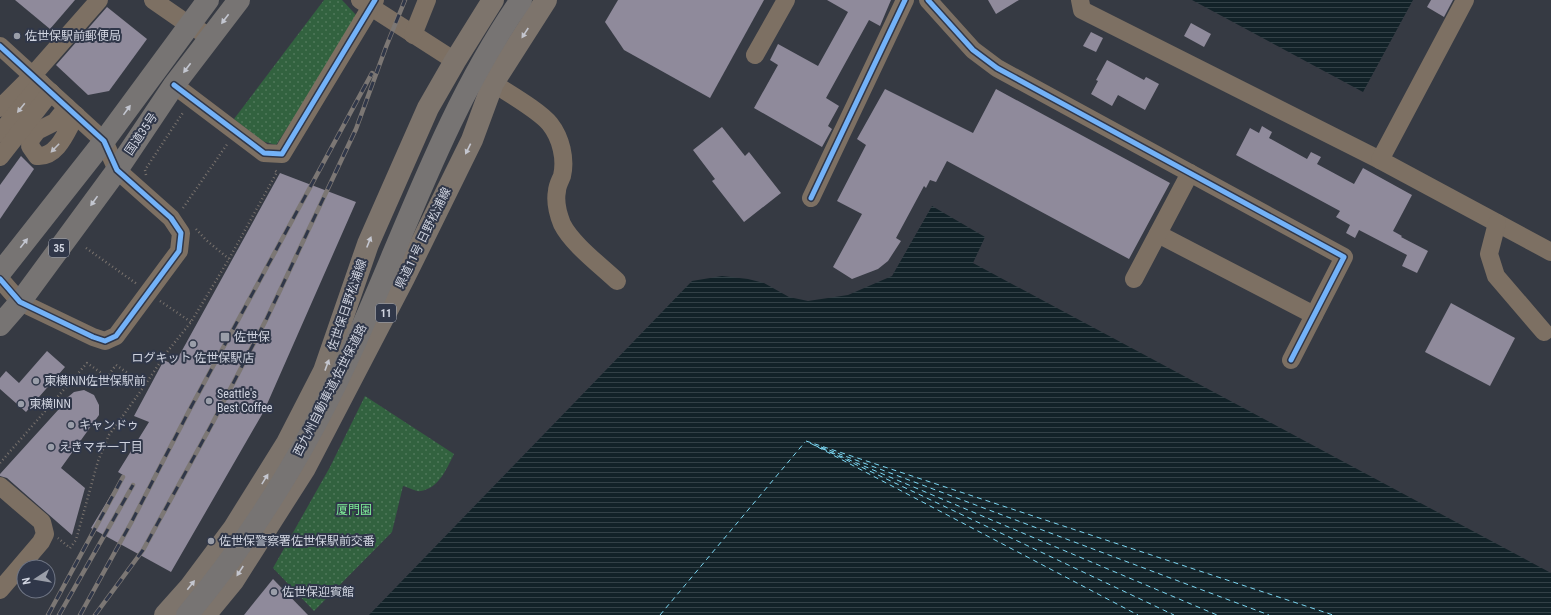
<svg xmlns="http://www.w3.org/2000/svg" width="1551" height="615" font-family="'Roboto Condensed','Noto Sans JP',sans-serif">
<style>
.green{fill:url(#green-dots)}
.water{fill:url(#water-rules)}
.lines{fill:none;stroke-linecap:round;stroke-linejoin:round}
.ferry{stroke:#7cd7f2;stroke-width:1;stroke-dasharray:5 4;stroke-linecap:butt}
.building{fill:#8f8a9b}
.path{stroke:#7a736e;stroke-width:2.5;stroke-dasharray:1 3;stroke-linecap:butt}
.minor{stroke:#7d7063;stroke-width:18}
.major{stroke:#7d746c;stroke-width:22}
.highway{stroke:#777473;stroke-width:22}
.rail-casing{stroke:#7c7774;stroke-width:4.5}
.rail{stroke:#303749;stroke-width:3;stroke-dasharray:9;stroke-linecap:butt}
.cycleway-casing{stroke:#303749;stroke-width:8}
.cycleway{stroke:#73b2f8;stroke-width:5}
.oneway{fill:#c3c6d0}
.oneway2{fill:#c4c6cf}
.oneway3{fill:#bfc0c7}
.poi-dot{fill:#9a9ea9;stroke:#303749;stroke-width:1.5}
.labels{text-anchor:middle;stroke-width:4;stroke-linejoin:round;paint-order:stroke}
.shield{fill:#303749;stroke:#a0a5b3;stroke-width:1}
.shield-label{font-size:11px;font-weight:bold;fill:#d0d4e0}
.poi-label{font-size:12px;fill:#d0d4e0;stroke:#303749;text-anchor:start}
.street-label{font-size:12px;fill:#d0d4e0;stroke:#303749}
.park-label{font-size:12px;fill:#7eee98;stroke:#303749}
</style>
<defs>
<pattern id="green-dots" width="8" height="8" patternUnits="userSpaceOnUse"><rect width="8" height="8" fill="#32623f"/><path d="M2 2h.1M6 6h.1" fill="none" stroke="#4f785a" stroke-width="1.8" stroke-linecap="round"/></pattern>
<pattern id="water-rules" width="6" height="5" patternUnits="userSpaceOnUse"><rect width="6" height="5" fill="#122228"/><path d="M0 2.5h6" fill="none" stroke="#334147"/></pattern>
</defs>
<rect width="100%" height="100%" fill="#363a43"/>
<g class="green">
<polygon points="324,0 342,0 357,16 311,92 276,145 262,141 234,119"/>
<path d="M365 396 454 454C447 468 439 488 421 491 416 492 408 487 403 486L392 532 314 611 273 568 330 467Z"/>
</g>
<g class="water">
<polygon points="1192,0 1413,0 1363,92"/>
<polygon points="932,206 985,237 973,263 1551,573 1551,615 369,615 692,281 722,276 748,279 764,283 789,297 808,301 848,295 892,276"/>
</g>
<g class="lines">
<g class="ferry">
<polyline points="806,441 1333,615"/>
<polyline points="810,443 1138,615"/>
<polyline points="814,445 1217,615"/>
<polyline points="821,447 1269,615"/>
<polyline points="821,448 1174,615"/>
<polyline points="660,615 805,442"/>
</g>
</g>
<g class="building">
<polygon points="15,0 75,0 50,29"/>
<polygon points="618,0 764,0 710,98 624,50 605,22"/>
<polygon points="827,0 891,0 880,26 869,20 826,98 839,106 828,126 832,129 822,147 754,108 778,65 770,60 778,44 818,66 848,12"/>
<polygon points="988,0 1019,0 996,14"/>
<polygon points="1431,0 1453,0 1444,17 1427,7"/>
<polygon points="107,7 147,39 109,91 88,95 56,65"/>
<polygon points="1191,23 1211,34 1204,47 1184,36"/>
<polygon points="1091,32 1103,38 1096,52 1083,46"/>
<polygon points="1107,60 1144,80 1146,77 1159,84 1145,110 1118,95 1112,106 1091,94 1098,81 1096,80"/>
<polygon points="885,89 973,133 996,89 1170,183 1129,259 947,161 936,182 930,180 926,188 924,186 896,238 901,241 888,261 878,269 852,279 833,267 862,214 837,201 866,145 857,139"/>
<polygon points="1262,126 1272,132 1269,138 1307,159 1311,152 1321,157 1317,164 1354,184 1363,168 1412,195 1393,231 1402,236 1401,237 1428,251 1417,273 1402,266 1407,255 1359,230 1355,238 1346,233 1350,225 1336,217 1340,211 1236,155 1250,128 1259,133"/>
<polygon points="722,127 745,156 749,152 781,193 744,222 712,181 715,179 693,150"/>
<polygon points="21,156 34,169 0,219 0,185"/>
<polygon points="280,173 356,202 264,411 171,572 91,528 123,475 118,472 149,422 134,416 164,360 174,365"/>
<polygon points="1451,303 1515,338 1490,386 1425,352"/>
<polygon points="47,351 65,367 26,412 0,389 0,378 6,371 19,383"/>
<polygon points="84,390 94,395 99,405 99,415 61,468 85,488 72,535 7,478 0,476 0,474 59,409 68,397 74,392"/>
<polygon points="273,579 308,615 244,615"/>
</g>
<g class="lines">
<g class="path">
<polyline points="146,175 145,170 184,111"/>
<polyline points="183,208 228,143"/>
<polyline points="196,229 206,240 229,259"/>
<polyline points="86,248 137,284"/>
<polyline points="160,301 191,322"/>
<polyline points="145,385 167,352 191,322 229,259 277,172 273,169"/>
<polyline points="0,463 87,363 107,377 116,365 145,385 109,435 98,461 76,540 70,548 58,538"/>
</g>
<g class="minor">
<polyline points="153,0 189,25 211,37"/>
<polyline points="360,0 455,61"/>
<polyline points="928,0 973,50 997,68 1344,257 1291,360"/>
<polyline points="1080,0 1082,10 1380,160"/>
<polyline points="1465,0 1380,160 1551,252"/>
<polyline points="413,35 427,0"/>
<polyline points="0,46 104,141 117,170 171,218 181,233 179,251 116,336 105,341 93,337 20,302 0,279"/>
<polyline points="755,55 786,0"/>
<path d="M493 83C508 93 540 111 550 124 561 138 566 159 562 176 560 181 557 186 557 191 555 201 558 214 562 224 572 244 600 265 617 281"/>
<polyline points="174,85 264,153 282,154 375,0"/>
<path d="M67 107 55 122 37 131 31 139 30 146 37 156C58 158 67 130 76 115"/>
<polyline points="0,108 33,75 99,0"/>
<polyline points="0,133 41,83"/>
<polyline points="0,157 51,92"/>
<polyline points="811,198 905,0"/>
<polyline points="1497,223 1489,254 1496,276 1544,332"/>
<polyline points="1158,234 1314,315"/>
<polyline points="1134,279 1190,173"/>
<polyline points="0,486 42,522 45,534 41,542 0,590"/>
</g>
<g class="major">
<polyline points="165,615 190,587 234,528 287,443 324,371 368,244 428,108 455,61 493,0"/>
<polyline points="205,615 233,581 305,468 404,278 472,140 493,83 546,0"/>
</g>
<g class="highway">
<polyline points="0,273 104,141 208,0"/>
<polyline points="0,325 20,302 117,170 174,85 239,0"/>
<path d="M187 615C255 534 312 439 355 343 407 227 448 105 521 0"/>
</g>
<g class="rail-casing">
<g id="rail">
<polyline points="48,615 123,477"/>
<polyline points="59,615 133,485"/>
<polyline points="80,615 131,523 191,407 372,73"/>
<polyline points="95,615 143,550 212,424 267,318 356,129 386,47 405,0"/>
</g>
</g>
<use href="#rail" class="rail"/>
<g class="cycleway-casing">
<g id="cycleway">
<polyline points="928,0 973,50 997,68 1344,257 1291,360"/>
<polyline points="0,46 104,141 117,170 171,218 181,233 179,251 116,336 105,341 93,337 20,302 0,279"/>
<polyline points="174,85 264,153 282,154 375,0"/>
<polyline points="811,198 905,0"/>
</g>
</g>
<use href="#cycleway" class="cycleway"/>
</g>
<defs><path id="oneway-solid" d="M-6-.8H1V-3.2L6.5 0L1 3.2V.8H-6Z"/></defs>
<g class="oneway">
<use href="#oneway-solid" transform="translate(225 19) rotate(127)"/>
<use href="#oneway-solid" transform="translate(187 68) rotate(127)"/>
<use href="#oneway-solid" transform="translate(127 110) rotate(-54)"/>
<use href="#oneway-solid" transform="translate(94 201) rotate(126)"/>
<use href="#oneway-solid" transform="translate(24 243) rotate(-52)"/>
</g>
<g class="oneway2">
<use href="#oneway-solid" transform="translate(525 33) rotate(123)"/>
<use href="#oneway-solid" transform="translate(468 149) rotate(116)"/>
<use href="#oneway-solid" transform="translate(369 242) rotate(-68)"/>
<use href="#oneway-solid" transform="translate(327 365) rotate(-70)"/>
<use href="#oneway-solid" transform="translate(265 479) rotate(-58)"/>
<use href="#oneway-solid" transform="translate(240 571) rotate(123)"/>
<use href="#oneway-solid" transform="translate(191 585) rotate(-52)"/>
</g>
<g class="oneway3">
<use href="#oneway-solid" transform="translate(21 108) rotate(129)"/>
<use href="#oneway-solid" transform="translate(55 148) rotate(134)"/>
</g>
<g class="poi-dot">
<circle cx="17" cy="36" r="4"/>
<rect x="220" y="332" width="10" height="10" rx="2"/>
<circle cx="193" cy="344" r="4"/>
<circle cx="36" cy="381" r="4"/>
<circle cx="209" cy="401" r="4"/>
<circle cx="21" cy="404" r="4"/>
<circle cx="71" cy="425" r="4"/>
<circle cx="51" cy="447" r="4"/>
<circle cx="211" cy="541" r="4"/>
<circle cx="274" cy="592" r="4"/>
</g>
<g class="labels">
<g class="shield">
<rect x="49" y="239" width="20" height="18" rx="3"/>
<rect x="376" y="304" width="20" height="18" rx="3"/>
</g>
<g class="shield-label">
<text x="59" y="252">35</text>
<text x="386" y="317">11</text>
</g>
<g class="poi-label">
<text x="25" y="40">佐世保駅前郵便局</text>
<text x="234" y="341">佐世保</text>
<text x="193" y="362" text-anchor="middle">ログキット 佐世保駅店</text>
<text x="44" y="385">東横INN佐世保駅前</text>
<text x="217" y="398">Seattle's<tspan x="217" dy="14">Best Coffee</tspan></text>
<text x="29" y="408">東横INN</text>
<text x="79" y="429">キャンドゥ</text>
<text x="59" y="451">えきマチ一丁目</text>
<text x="219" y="545">佐世保警察署佐世保駅前交番</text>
<text x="282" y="596">佐世保迎賓館</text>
</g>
<g class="street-label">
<text transform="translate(141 134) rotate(-56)" y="4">国道35号</text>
<text transform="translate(423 238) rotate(-64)" y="4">県道11号 日野松浦線</text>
<text transform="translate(347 305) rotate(-71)" y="4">佐世保日野松浦線</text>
<text transform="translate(330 390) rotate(-63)" y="4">西九州自動車道;佐世保道路</text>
</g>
<g class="park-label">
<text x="354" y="514">厦門園</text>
</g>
</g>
<g transform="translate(36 579) rotate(258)"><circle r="19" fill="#303749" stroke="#707685"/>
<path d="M0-3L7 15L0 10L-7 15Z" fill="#9a9ea9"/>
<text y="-6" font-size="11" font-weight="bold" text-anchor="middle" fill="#d0d4e0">N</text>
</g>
</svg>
